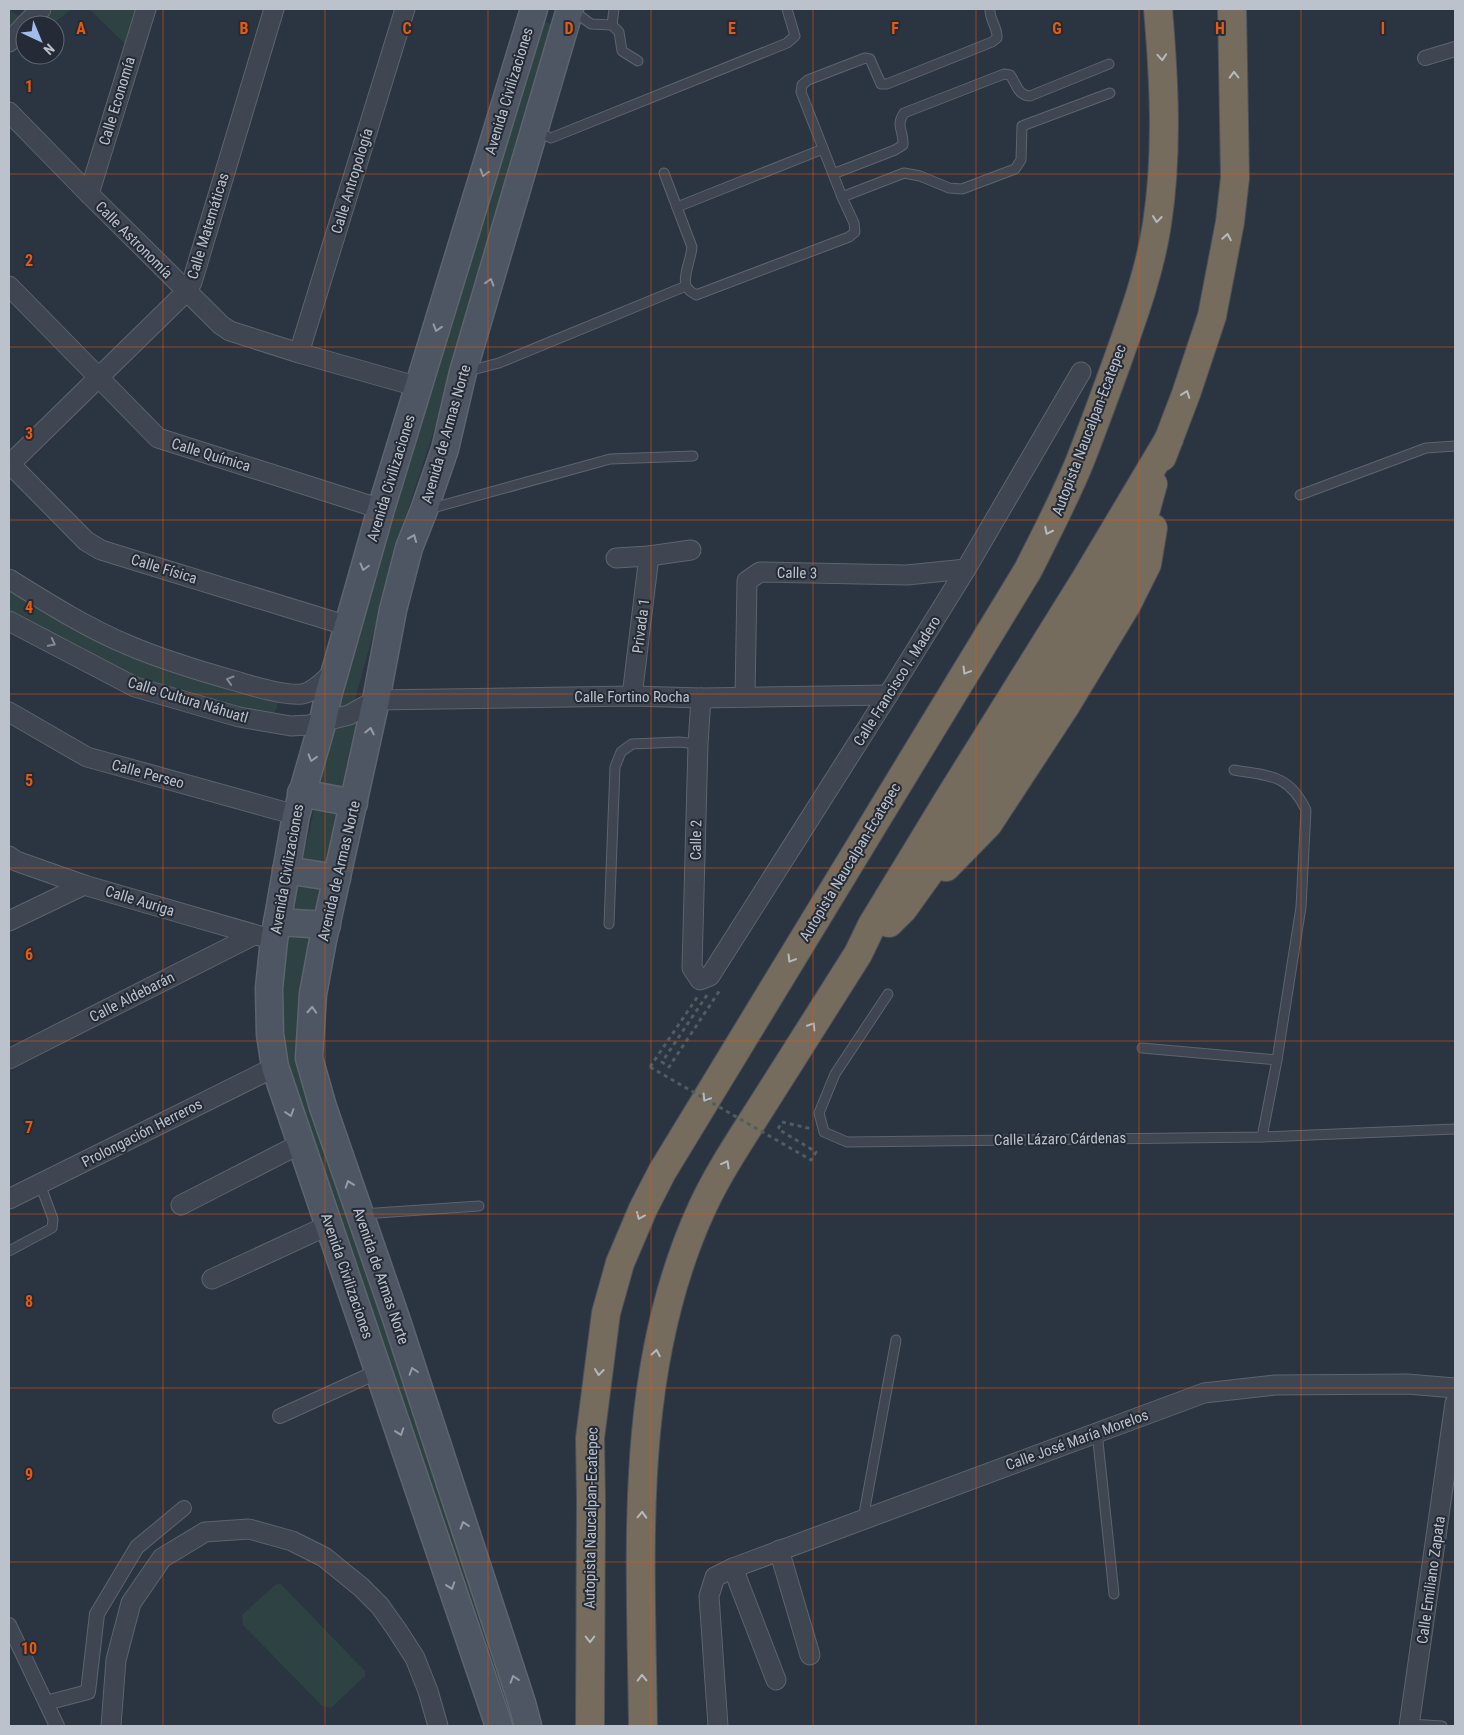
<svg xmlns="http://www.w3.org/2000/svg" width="1464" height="1735" font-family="'Roboto Condensed',sans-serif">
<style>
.green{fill:#2e4143}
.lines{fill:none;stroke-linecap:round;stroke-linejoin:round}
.service-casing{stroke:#5d646e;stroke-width:11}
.pedestrian-casing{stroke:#5d646e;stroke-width:16}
.minor-casing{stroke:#5d646e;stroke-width:21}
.secondary-casing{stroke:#5d646e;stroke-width:29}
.motorway-casing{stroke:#4a515b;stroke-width:30}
.path{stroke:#4d5e61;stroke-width:3;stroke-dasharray:4 4;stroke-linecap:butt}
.service{stroke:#3f4651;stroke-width:9}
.pedestrian{stroke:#3f4651;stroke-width:14}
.minor{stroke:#3f4651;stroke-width:19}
.secondary{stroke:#4e5663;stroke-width:26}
.motorway{stroke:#766c5d;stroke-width:28}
.path-bridge{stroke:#4d5e61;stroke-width:3;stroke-dasharray:4 4;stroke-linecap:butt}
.oneway{stroke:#b5b9c0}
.oneway2{stroke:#969ca7}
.oneway3{stroke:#848a94}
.grid{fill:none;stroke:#e8590c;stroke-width:1;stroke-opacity:0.55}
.labels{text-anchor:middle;stroke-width:4;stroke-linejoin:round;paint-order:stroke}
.street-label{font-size:15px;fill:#bcc2cb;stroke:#242b36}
.grid-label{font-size:16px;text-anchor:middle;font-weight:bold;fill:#e8590c;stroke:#242b36;stroke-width:4;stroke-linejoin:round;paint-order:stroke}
</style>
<rect width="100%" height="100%" fill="#2b3441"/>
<g class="green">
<polygon points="9,9 18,16 25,9 34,9 9,34"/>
<path d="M49 9H71C59 21 51 25 34 25Z"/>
<polygon points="89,9 136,9 125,44"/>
<polygon points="538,20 552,24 448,387 403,525 356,696 357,755 304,998 511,1705 508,1704 474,1624 281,1062 280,998 295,891 321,781 359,632 380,565 391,513 442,356 490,200 499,152"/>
<path d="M9 589 117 652 148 663 277 702C278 709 276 712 270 715L241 710 136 679 9 614Z"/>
<polygon points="280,1583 365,1671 365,1676 331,1708 322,1706 243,1625 242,1615 275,1585"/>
</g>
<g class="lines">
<g class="service-casing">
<g id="service">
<polyline points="572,10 591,24 612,25 619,32 622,51 638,61"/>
<polyline points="612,25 614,9"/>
<polyline points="536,131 551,138 787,43 795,36 787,9"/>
<path d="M664 173 692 247C691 260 683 274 686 286"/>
<path d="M833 174 895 150 903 145C904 130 895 127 904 113L1004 74 1010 75C1017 84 1017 95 1030 96L1109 64"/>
<polyline points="842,197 904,173 920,176 949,188 962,189 1015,169 1021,160 1022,126 1110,93"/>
<polyline points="677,207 823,149"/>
<path d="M468 371 499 363 686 286 690 291 696 295 849 237 855 232 854 223 842 197 801 92 802 85 808 80 865 58 870 59 881 84H887L992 42 997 38C998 28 989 19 990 9"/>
<polyline points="1300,495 1426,448 1455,446"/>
<polyline points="429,509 610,459 693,456"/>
<path d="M1234 770C1269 776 1289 774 1306 810L1301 907 1277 1060 1262 1137"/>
<polyline points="609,924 615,767 621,752 632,744 679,742 698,744"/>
<polyline points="888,994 835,1074 819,1113 824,1132 847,1142 1262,1137 1455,1129"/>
<polyline points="1142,1048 1277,1060"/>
<polyline points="362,1214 479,1206"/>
<polyline points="9,1251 52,1228 53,1219 40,1184"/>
<polyline points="1097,1432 1114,1594"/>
<polyline points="863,1519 896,1340"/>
<polyline points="1410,1724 1442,1726"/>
</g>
</g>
<g class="pedestrian-casing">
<g id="pedestrian">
<polyline points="1425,58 1455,49"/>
<polyline points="280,1416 379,1371"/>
<polyline points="9,1625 57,1726"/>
<polyline points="46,1703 88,1692 97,1614 137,1547 184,1508"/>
</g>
</g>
<g class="minor-casing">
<g id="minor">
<polyline points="25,25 41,9"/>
<polyline points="9,42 25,25"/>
<polyline points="9,112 89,194 221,325 230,331 299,353 419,387"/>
<polyline points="89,194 146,9"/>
<polyline points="9,286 158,438 381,509"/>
<polyline points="299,353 405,9"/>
<polyline points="9,463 86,541 101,550 348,626"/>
<polyline points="9,465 186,292 192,282 274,9"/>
<polyline points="616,558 649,556 691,550"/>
<path d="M9 579C46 602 87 628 128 645 163 660 203 672 239 682 255 687 286 696 302 694 315 692 327 678 336 669"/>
<polyline points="9,621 135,687 239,717 291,726 309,725 349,715 376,700 632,696 701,698 888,695"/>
<polyline points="632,696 649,556"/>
<polyline points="745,697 747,581 760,572 907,575 966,569"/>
<polyline points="701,698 698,744 692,968 700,980 710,976 888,695 966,569 1081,372"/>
<polyline points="9,712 87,757 296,815"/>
<polyline points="9,856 16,861 84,885 274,940"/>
<polyline points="9,921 84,885"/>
<polyline points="9,1059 254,935"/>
<polyline points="9,1199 275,1067"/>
<polyline points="181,1205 300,1144"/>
<polyline points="212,1279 329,1225"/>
<polyline points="779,1550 810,1655"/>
<polyline points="733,1568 776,1680"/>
<polyline points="111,1726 116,1660 131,1603 162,1558 205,1532 249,1529 292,1541 324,1557 361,1587 380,1606 397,1630 415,1658 428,1691 438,1726"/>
<polyline points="718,1726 709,1596 715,1577 733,1568 1204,1393 1275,1385 1407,1384 1455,1388"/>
<polyline points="1409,1726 1455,1403"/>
</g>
</g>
<g class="secondary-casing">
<g id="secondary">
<polyline points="301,793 354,803"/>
<polyline points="286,870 337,878"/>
<polyline points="277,922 327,925"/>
<polyline points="499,1726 275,1067 270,1034 269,988 274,940 296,815 323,721 328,696 381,509 534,9"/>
<polyline points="528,1726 522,1703 396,1318 323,1107 309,1058 313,994 323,940 376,700 393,610 409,548 424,510 445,449 463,372 570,9"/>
</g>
</g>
<g class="motorway-casing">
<g id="motorway">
<polyline points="1162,457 1186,394 1212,316 1230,222 1235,178 1232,9"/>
<polyline points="946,867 988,824 1066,705 1127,604 1147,564 1153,528"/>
<polyline points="889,923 903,909 931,870 1105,592 1141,527 1153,484"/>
<path d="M590 1726 591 1499 590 1438 606 1313 620 1263 643 1209 662 1172 1028 570C1046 534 1065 498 1080 461 1093 428 1105 395 1117 362 1133 317 1150 271 1157 224 1168 153 1164 79 1158 9"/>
<path d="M643 1726C641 1552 627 1371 702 1208 719 1171 743 1136 765 1101 796 1052 827 1003 858 954L872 925 948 800 1085 580 1169 439"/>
</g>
</g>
<g class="path">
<polyline points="707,995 662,1062 669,1067 720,990"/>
<polyline points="650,1067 698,996"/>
<polyline points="782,1122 812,1129"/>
</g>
<use href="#service" class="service"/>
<use href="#pedestrian" class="pedestrian"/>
<use href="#minor" class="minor"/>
<use href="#secondary" class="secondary"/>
<use href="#motorway" class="motorway"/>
<polyline class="path-bridge" points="650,1067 811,1160 816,1152 778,1129 782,1122"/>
</g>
<defs><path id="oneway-chevron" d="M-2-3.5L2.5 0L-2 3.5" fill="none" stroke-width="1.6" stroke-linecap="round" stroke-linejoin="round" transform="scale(1.25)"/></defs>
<g class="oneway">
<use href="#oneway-chevron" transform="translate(1162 57) rotate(86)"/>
<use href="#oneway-chevron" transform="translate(1234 75) rotate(-91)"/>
<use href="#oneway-chevron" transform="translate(1157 219) rotate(97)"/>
<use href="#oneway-chevron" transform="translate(1227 237) rotate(-80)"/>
<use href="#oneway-chevron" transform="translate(1186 394) rotate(-70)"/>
<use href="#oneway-chevron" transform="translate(1048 531) rotate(117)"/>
<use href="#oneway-chevron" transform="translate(966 671) rotate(121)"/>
<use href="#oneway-chevron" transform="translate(791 959) rotate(121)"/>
<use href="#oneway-chevron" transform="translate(812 1026) rotate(-58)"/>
<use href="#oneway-chevron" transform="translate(706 1098) rotate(122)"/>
<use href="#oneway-chevron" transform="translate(726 1164) rotate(-61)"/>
<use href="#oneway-chevron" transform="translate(640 1216) rotate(113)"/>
<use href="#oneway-chevron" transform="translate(656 1353) rotate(-80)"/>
<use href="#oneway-chevron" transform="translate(599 1372) rotate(97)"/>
<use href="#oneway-chevron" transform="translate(642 1515) rotate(-88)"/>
<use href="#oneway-chevron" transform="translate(590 1639) rotate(90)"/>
<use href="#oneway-chevron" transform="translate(642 1678) rotate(-91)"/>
</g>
<g class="oneway2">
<use href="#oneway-chevron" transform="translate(484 173) rotate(107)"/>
<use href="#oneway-chevron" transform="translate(490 282) rotate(-73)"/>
<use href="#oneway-chevron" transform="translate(437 328) rotate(107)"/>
<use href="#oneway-chevron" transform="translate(413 538) rotate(-68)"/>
<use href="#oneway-chevron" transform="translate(364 567) rotate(105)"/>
<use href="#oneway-chevron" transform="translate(370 731) rotate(-78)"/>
<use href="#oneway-chevron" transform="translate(312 758) rotate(107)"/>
<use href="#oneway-chevron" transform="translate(312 1010) rotate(-87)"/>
<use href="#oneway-chevron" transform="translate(290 1113) rotate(72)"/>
<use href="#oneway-chevron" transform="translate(349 1184) rotate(-109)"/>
<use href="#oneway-chevron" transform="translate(413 1371) rotate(-108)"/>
<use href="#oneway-chevron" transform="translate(400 1432) rotate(71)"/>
<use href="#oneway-chevron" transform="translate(464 1525) rotate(-108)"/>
<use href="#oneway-chevron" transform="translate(451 1586) rotate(71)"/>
<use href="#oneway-chevron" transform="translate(514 1679) rotate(-108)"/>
</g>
<g class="oneway3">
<use href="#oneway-chevron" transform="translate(52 643) rotate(27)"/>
<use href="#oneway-chevron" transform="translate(230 680) rotate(-164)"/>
</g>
<path class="grid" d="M163 9V1726M325 9V1726M488 9V1726M651 9V1726M813 9V1726M976 9V1726M1139 9V1726M1301 9V1726M9 174H1455M9 347H1455M9 520H1455M9 694H1455M9 868H1455M9 1041H1455M9 1214H1455M9 1388H1455M9 1562H1455"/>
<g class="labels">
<g class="street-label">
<text transform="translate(509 91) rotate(-73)" y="5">Avenida Civilizaciones</text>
<text transform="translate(117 101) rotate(-73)" y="5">Calle Economía</text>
<text transform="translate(352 181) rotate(-73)" y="5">Calle Antropología</text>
<text transform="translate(208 226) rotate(-73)" y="5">Calle Matemáticas</text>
<text transform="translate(134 240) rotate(45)" y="5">Calle Astronomía</text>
<text transform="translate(1089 430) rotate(-69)" y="5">Autopista Naucalpan-Ecatepec</text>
<text transform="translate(446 434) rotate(-74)" y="5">Avenida de Armas Norte</text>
<text transform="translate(211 455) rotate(17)" y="5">Calle Química</text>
<text transform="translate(391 478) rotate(-73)" y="5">Avenida Civilizaciones</text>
<text transform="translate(164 569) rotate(17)" y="5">Calle Física</text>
<text transform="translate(797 573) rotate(1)" y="5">Calle 3</text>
<text transform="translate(641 626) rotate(-83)" y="5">Privada 1</text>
<text transform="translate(897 681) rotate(-58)" y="5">Calle Francisco I. Madero</text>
<text x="632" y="702">Calle Fortino Rocha</text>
<text transform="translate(188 700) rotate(17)" y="5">Calle Cultura Náhuatl</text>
<text transform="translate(148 774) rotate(15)" y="5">Calle Perseo</text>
<text transform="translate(696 840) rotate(-89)" y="5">Calle 2</text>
<text transform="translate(850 862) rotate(-59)" y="5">Autopista Naucalpan-Ecatepec</text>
<text transform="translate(287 869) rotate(-80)" y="5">Avenida Civilizaciones</text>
<text transform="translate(339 871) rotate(-77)" y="5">Avenida de Armas Norte</text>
<text transform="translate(140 901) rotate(17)" y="5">Calle Auriga</text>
<text transform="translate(132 997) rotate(-27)" y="5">Calle Aldebarán</text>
<text transform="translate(142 1133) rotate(-27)" y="5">Prolongación Herreros</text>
<text transform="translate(1060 1139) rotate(-1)" y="5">Calle Lázaro Cárdenas</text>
<text transform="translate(347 1276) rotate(71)" y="5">Avenida Civilizaciones</text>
<text transform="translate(381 1276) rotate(71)" y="5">Avenida de Armas Norte</text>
<text transform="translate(1077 1440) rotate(-20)" y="5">Calle José María Morelos</text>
<text transform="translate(591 1518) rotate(-89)" y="5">Autopista Naucalpan-Ecatepec</text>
<text transform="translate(1431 1580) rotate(-82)" y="5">Calle Emiliano Zapata</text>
</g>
</g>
<g class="grid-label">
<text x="81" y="34">A</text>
<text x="244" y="34">B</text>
<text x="407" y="34">C</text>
<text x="569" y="34">D</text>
<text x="732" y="34">E</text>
<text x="895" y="34">F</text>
<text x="1057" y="34">G</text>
<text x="1220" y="34">H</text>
<text x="1383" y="34">I</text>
<text x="29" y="92">1</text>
<text x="29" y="266">2</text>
<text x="29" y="439">3</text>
<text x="29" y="613">4</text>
<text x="29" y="786">5</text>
<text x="29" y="960">6</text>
<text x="29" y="1133">7</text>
<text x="29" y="1307">8</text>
<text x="29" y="1480">9</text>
<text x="29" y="1654">10</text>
</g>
<rect width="1464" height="1735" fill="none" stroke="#bcc2cb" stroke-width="20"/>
<g transform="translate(40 40) rotate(136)"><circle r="24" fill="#242b36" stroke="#616772"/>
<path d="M0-4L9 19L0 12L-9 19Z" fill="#9fbcec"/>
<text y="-8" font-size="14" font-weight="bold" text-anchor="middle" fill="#bcc2cb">N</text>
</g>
</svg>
